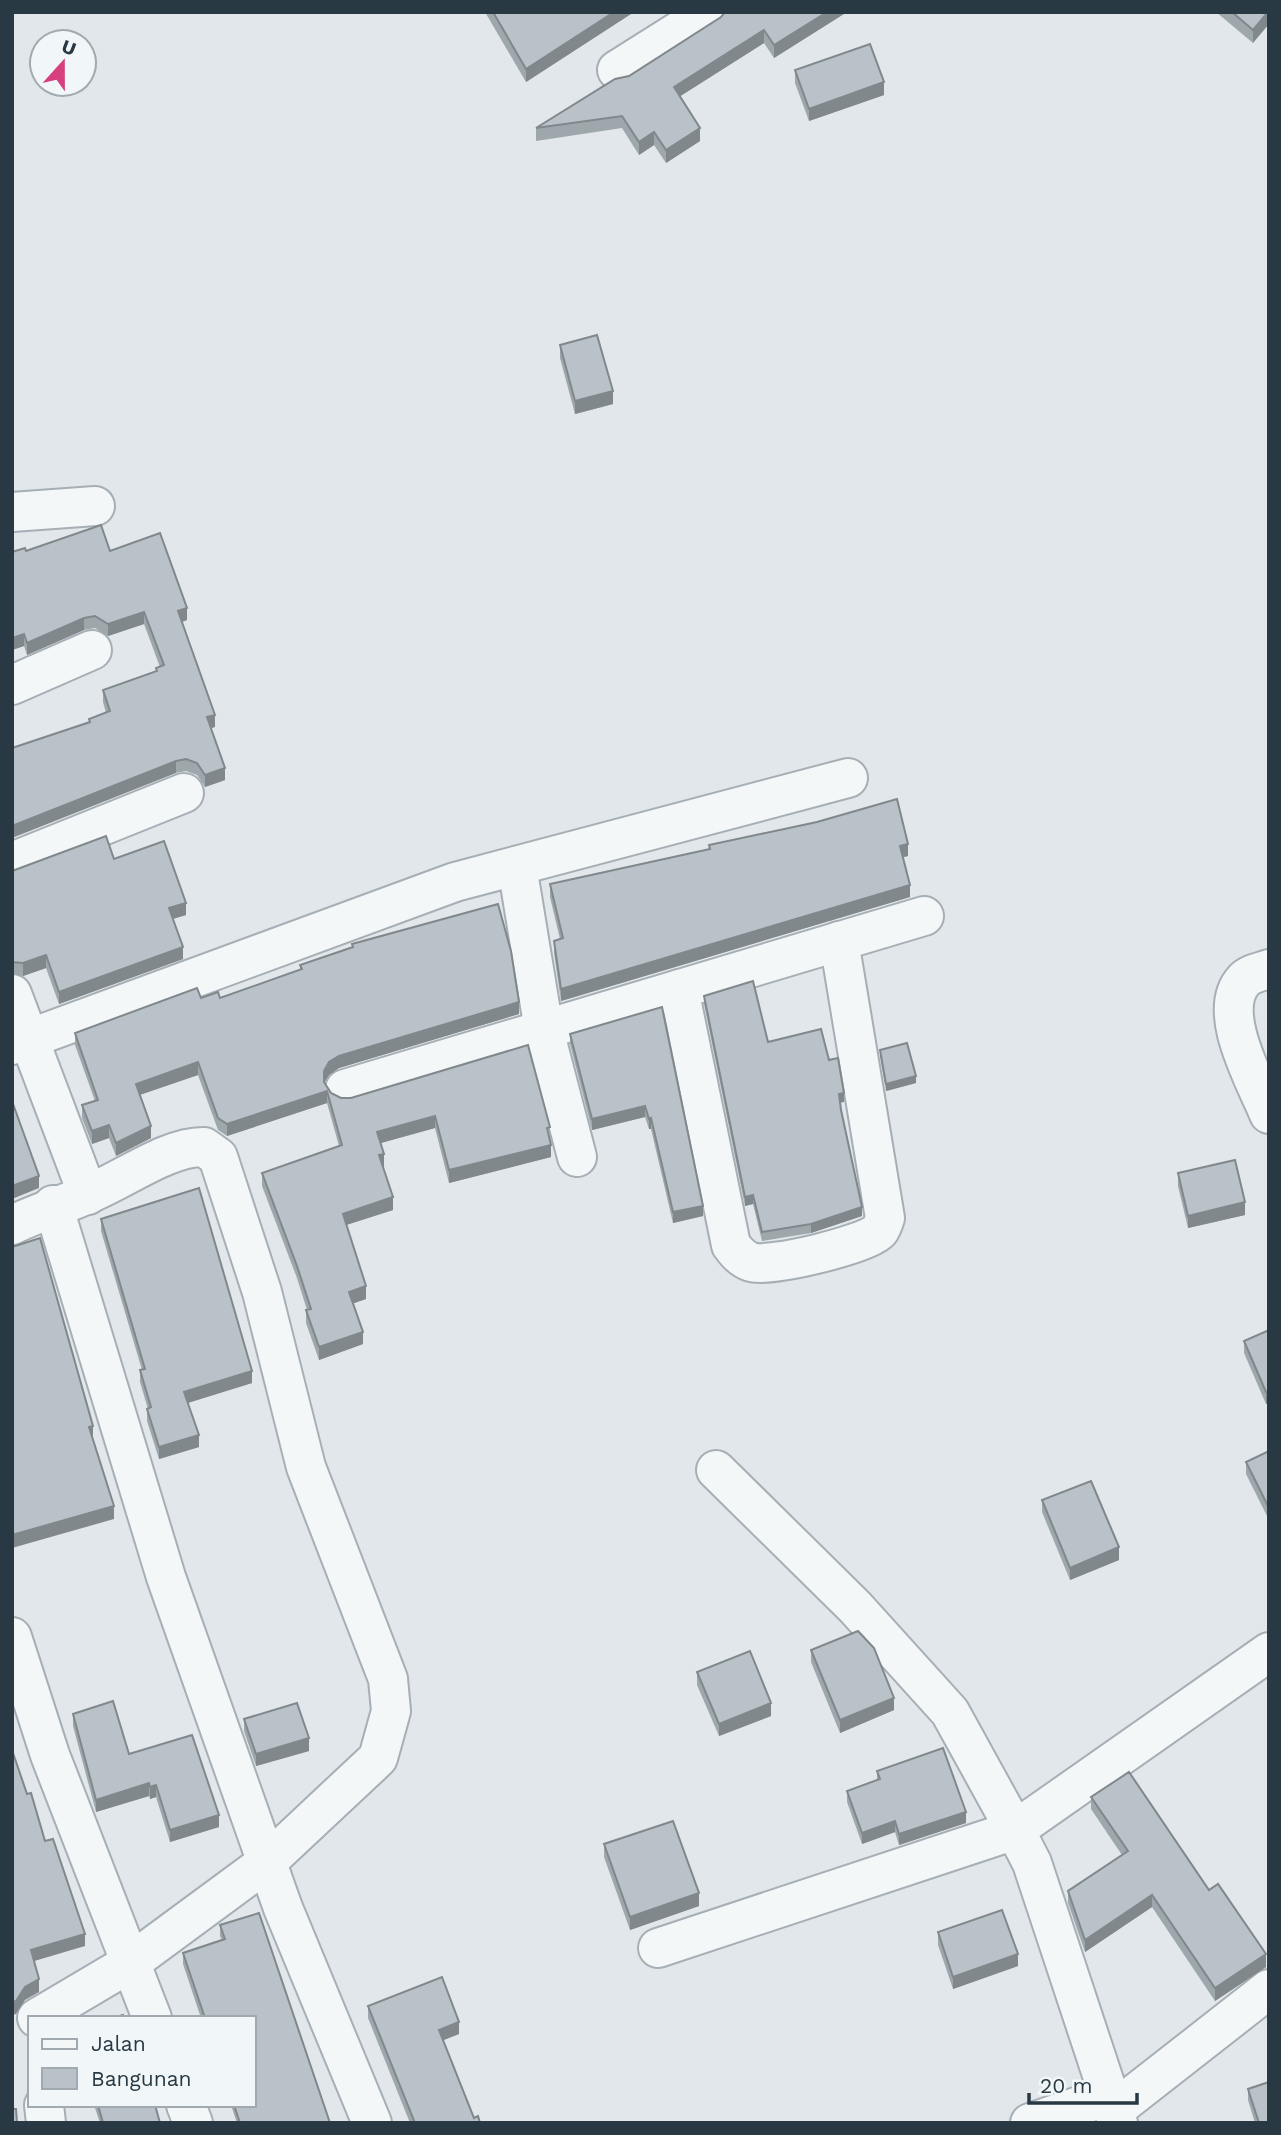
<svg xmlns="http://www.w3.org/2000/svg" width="1281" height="2135" font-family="'Work Sans',sans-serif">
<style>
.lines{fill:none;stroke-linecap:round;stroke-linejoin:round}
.minor-casing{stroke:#a6afb5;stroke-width:42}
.minor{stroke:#f4f7f8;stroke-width:38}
.wall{fill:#9ea7ac}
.shaded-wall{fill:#81888c}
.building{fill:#b8c2c8;stroke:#81888c;stroke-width:2}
</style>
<rect width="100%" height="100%" fill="#e1e7eb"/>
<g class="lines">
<g class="minor-casing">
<g id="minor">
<polyline points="617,70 709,12"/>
<polyline points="12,512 95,506"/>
<polyline points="12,685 92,650"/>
<polyline points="12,862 184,793"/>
<polyline points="517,866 544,1030 577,1157"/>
<path d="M1269 969C1261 972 1249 974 1244 980 1215 1011 1255 1080 1269 1114"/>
<path d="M679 989 731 1245C737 1253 742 1259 751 1262 770 1268 863 1245 878 1232 882 1229 883 1223 885 1218L839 941"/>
<polyline points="12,994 88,1195"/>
<polyline points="12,1045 455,882 848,778"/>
<polyline points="345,1089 924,916"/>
<polyline points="53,1205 166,1577 283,1908 372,2123"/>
<path d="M12 1225C37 1213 63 1205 88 1194 122 1181 168 1146 204 1147L218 1157 262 1292 306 1467 388 1679 391 1711 378 1758 267 1862 130 1963 37 2018"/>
<polyline points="12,1637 50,1755 152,2018"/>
<polyline points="658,1948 1015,1830 950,1712 855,1607 716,1470"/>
<polyline points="44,2105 46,2123"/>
<polyline points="186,2105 193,2123"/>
<polyline points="1113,2111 1269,1989"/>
<polyline points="1030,2123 1108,2096"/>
<polyline points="1118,2123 1032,1863 1015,1830 1269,1652"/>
</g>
</g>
<use href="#minor" class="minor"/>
</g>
<g class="wall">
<polygon points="485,12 634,12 526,82"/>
<polygon points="847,12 774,58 764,43 679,97 700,141 666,163 654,145 639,155 622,128 536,141 536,128 629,76 721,17"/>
<polygon points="1216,12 1269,12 1253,43"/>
<polygon points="795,70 884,95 809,121 795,83"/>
<polygon points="560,345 613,404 575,414 560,358"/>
<polygon points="26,551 110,551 187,620 182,622 215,727 211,728 225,780 205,787 197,775 186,771 176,773 89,722 89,719 106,713 103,702 103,690 156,672 156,668 160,667 144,624 108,636 95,628 84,630 27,655 24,646 12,650"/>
<polygon points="709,845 908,856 903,857 910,897 561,1001 554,953 554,941 560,939 550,897 550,884 709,849"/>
<polygon points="114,859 186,915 173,919 183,959 59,1004 46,968 23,976 12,974 12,871"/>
<polygon points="352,944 519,1014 339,1068 329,1075 324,1083 331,1093 341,1098 550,1140 551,1157 449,1183 435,1128 381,1143 383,1167 393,1210 346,1225 366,1299 353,1303 363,1344 319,1360 306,1323 306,1310 307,1310 297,1278 262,1186 262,1173 339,1146 327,1103 227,1136 218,1130 198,1075 140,1095 151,1138 116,1156 109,1138 92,1144 82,1118 82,1105 95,1101 75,1045 75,1033 201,998 220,998 300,970 300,965 352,947"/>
<polygon points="704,996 768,1042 829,1060 844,1102 840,1102 841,1110 862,1216 811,1233 762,1241 753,1204 745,1206 704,1004"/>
<polygon points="662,1007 703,1216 673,1223 651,1129 649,1129 645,1117 592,1130 570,1044 570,1034"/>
<polygon points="880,1050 916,1083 886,1091 880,1056"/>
<polygon points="1178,1173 1245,1215 1188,1228 1178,1186"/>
<polygon points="101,1219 252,1383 188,1403 199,1447 159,1459 147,1421 147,1409 148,1409 140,1382 140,1370 142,1370 101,1231"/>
<polygon points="1269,1330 1266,1404 1244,1353 1244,1341"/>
<polygon points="1269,1451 1269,1520 1246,1474 1246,1462"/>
<polygon points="1042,1500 1119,1560 1070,1580 1042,1512"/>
<polygon points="811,1650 894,1710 840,1733 811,1662"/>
<polygon points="697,1672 771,1716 719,1736 697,1685"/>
<polygon points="73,1714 129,1754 219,1827 170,1842 156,1797 150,1799 149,1796 96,1812 73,1726"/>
<polygon points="244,1719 309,1751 256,1766 244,1731"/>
<polygon points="877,1771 966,1823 899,1845 895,1832 862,1844 847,1802 847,1791 877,1780"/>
<polygon points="1091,1797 1209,1890 1266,1967 1215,2001 1152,1907 1085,1952 1068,1903 1068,1891 1122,1855 1091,1809"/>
<polygon points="604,1844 699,1906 630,1930 604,1857"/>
<polygon points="220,1925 330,2123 237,2123 231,2105 254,2105 254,2018 201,2018 183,1964 183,1953 222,1940 220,1936"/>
<polygon points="938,1932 1018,1966 953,1989 938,1945"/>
<polygon points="368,2006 459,2034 443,2040 474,2118 480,2123 410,2123 368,2018"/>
<polygon points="1248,2089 1269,2123 1255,2123 1248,2100"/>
<polygon points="94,2105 155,2105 160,2123 100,2123"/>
</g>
<g class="shaded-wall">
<polygon points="614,12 634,12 526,82 526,69"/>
<polygon points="827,12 847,12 774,58 774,45"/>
<polygon points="1268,12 1269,12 1269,24 1253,43 1253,30"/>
<polygon points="764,30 764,43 674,100 674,87"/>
<polygon points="884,82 884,95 809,121 809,109"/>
<polygon points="700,128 700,141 666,163 666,150"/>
<polygon points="654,132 654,145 639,155 639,142"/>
<polygon points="613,391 613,404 575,414 575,401"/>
<polygon points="187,608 187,620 178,623 178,611"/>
<polygon points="144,612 144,624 108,636 108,624"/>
<polygon points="84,618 84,630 27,655 27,643"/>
<polygon points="24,634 24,646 12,650 12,638"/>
<polygon points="215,715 215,727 207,729 207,717"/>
<polygon points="176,761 176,773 12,838 12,826"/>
<polygon points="225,768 225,780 205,787 205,775"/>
<polygon points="908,844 908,856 900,858 900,846"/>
<polygon points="910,885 910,897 561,1001 561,989"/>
<polygon points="186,903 186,915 169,920 169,908"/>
<polygon points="183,947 183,959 59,1004 59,992"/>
<polygon points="46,955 46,968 23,976 23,963"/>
<polygon points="519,1002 519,1014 339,1068 329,1075 324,1083 324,1071 329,1062 339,1056"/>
<polygon points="198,1062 198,1075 136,1096 136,1084"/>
<polygon points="916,1076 916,1083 886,1091 886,1084"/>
<polygon points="327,1091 327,1103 227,1136 227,1124"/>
<polygon points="844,1093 844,1102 839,1103 839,1094"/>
<polygon points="645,1106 645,1117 592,1130 592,1119"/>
<polygon points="435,1116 435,1128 377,1144 377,1132"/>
<polygon points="651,1118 651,1129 649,1129 649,1119"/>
<polygon points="109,1125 109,1138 92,1144 92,1131"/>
<polygon points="151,1126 151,1138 116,1156 116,1143"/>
<polygon points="551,1145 551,1157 449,1183 449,1170"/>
<polygon points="384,1154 384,1167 379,1168 379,1155"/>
<polygon points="39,1176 39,1188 12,1199 12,1186"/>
<polygon points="753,1195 753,1204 745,1206 745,1197"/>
<polygon points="393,1197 393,1210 343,1226 343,1214"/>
<polygon points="1245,1202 1245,1215 1188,1228 1188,1216"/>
<polygon points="703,1206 703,1216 673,1223 673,1212"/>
<polygon points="862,1207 862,1216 811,1233 811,1224"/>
<polygon points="366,1286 366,1299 349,1305 349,1292"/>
<polygon points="363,1332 363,1344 319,1360 319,1347"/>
<polygon points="252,1371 252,1383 184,1404 184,1392"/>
<polygon points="1269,1391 1269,1403 1266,1404 1266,1392"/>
<polygon points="93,1426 93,1438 89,1427"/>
<polygon points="199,1435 199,1447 159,1459 159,1447"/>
<polygon points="114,1506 114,1519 12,1548 12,1535"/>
<polygon points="1119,1547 1119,1560 1070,1580 1070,1568"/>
<polygon points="894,1698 894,1710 840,1733 840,1720"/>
<polygon points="771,1703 771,1716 719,1736 719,1724"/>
<polygon points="309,1738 309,1751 256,1766 256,1754"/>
<polygon points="149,1783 149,1796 96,1812 96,1800"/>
<polygon points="156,1785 156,1797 150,1799 150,1787"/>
<polygon points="966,1812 966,1823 899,1845 899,1834"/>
<polygon points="219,1815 219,1827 170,1842 170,1830"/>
<polygon points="895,1821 895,1832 862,1844 862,1833"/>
<polygon points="699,1893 699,1906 630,1930 630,1917"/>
<polygon points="1152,1895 1152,1907 1085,1952 1085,1940"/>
<polygon points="85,1934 85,1946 31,1962 31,1950"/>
<polygon points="1018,1954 1018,1966 953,1989 953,1977"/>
<polygon points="1266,1954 1266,1967 1215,2001 1215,1988"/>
<polygon points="39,1979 39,1992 25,2000 16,2014 12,2015 12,2002 25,1987"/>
<polygon points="459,2022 459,2034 439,2042 439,2030"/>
</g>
<g class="building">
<polygon points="493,12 614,12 526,69"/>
<polygon points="725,12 827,12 774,45 764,30 674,87 700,128 666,150 654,132 639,142 622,116 536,128 615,79 629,76 721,17"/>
<polygon points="1232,12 1268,12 1253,30"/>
<polygon points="870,44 884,82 809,109 795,70"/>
<polygon points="597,335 613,391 575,401 560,345"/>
<polygon points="101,525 110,551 160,533 187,608 178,611 215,715 207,717 225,768 205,775 197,763 186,759 176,761 12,826 12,748 90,722 89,719 110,711 103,690 157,671 156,668 164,665 144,612 108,624 95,616 84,618 27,643 24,634 12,638 12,552 25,548 26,551"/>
<polygon points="897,799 908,844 900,846 910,885 561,989 554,941 563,938 550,884 710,849 709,845 817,822"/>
<polygon points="106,836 114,859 164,841 186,903 169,908 183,947 59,992 46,955 23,963 12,962 12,871"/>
<polygon points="498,904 511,951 519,1002 339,1056 329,1062 324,1071 324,1082 331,1093 341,1098 351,1098 528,1045 550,1127 547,1128 551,1145 449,1170 435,1116 377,1132 384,1154 379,1155 393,1197 343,1214 366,1286 349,1292 363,1332 319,1347 306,1310 311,1309 297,1266 262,1173 342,1145 327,1091 227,1124 218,1118 198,1062 136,1084 151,1126 116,1143 109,1125 92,1131 82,1105 98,1100 75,1033 197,988 201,998 218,992 220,998 302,969 300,965 353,947 352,944"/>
<polygon points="753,981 768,1042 821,1029 829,1060 838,1058 844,1093 839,1094 841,1110 862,1207 811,1224 762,1232 753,1195 745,1197 704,996"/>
<polygon points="662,1007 703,1206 673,1212 651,1118 649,1119 645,1106 592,1119 570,1034"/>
<polygon points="907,1043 916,1076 886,1084 880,1050"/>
<polygon points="12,1101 39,1176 12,1186"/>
<polygon points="1235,1160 1245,1202 1188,1216 1178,1173"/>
<polygon points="199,1188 252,1371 184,1392 199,1435 159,1447 147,1409 151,1407 140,1370 145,1369 101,1219"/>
<polygon points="40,1238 93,1426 89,1427 114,1506 12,1535 12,1247"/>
<polygon points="1269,1330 1269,1391 1266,1392 1244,1341"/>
<polygon points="1269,1451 1269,1508 1246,1462"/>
<polygon points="1091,1481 1119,1547 1070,1568 1042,1500"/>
<polygon points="858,1631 874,1648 894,1698 840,1720 811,1650"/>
<polygon points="750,1651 771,1703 719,1724 697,1672"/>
<polygon points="113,1701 129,1754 192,1735 219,1815 170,1830 156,1785 150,1787 149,1783 96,1800 73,1714"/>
<polygon points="297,1703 309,1738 256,1754 244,1719"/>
<polygon points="943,1748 966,1812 899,1834 895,1821 862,1833 847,1791 880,1779 877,1771"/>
<polygon points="12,1750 27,1794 31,1793 45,1841 53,1839 85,1934 31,1950 39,1979 25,1987 16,2001 12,2002"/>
<polygon points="1129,1772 1209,1890 1218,1884 1266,1954 1215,1988 1152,1895 1085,1940 1068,1891 1128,1851 1091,1797"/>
<polygon points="673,1821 699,1893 630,1917 604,1844"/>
<polygon points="1002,1910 1018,1954 953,1977 938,1932"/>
<polygon points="259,1913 330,2123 240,2123 234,2105 254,2105 254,2018 205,2018 183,1953 225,1939 220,1925"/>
<polygon points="442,1977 459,2022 439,2030 474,2118 478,2116 480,2123 415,2123 368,2006"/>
<polygon points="123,2015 124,2018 112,2018"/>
<polygon points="1269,2082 1269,2123 1259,2123 1248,2089"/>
<polygon points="98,2105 155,2105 160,2123 103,2123"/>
<polygon points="12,2109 16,2109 17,2123 12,2123"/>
</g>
<rect width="1281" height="2135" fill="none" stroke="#283943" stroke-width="28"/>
<rect x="28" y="2016" width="228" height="91" fill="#f1f6f8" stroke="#a1aab0" stroke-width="2"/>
<rect x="42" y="2039" width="35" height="10" fill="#f4f7f8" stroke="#a1aab0" stroke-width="2"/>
<text x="91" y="2051" font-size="21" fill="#283943">Jalan</text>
<rect x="42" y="2068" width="35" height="21" fill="#b8c2c8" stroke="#a1aab0" stroke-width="2"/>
<text x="91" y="2086" font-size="21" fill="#283943">Bangunan</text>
<g transform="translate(63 63) rotate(21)"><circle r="33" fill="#f1f6f8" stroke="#a1aab0" stroke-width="2"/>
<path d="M0-5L12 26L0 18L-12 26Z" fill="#d6407e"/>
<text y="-10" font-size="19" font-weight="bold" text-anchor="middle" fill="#283943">U</text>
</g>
<path d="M1029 2093v10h108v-10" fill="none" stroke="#283943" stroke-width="3.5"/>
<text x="1040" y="2093" font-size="21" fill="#283943" stroke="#f1f6f8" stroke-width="5" paint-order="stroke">20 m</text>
</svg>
